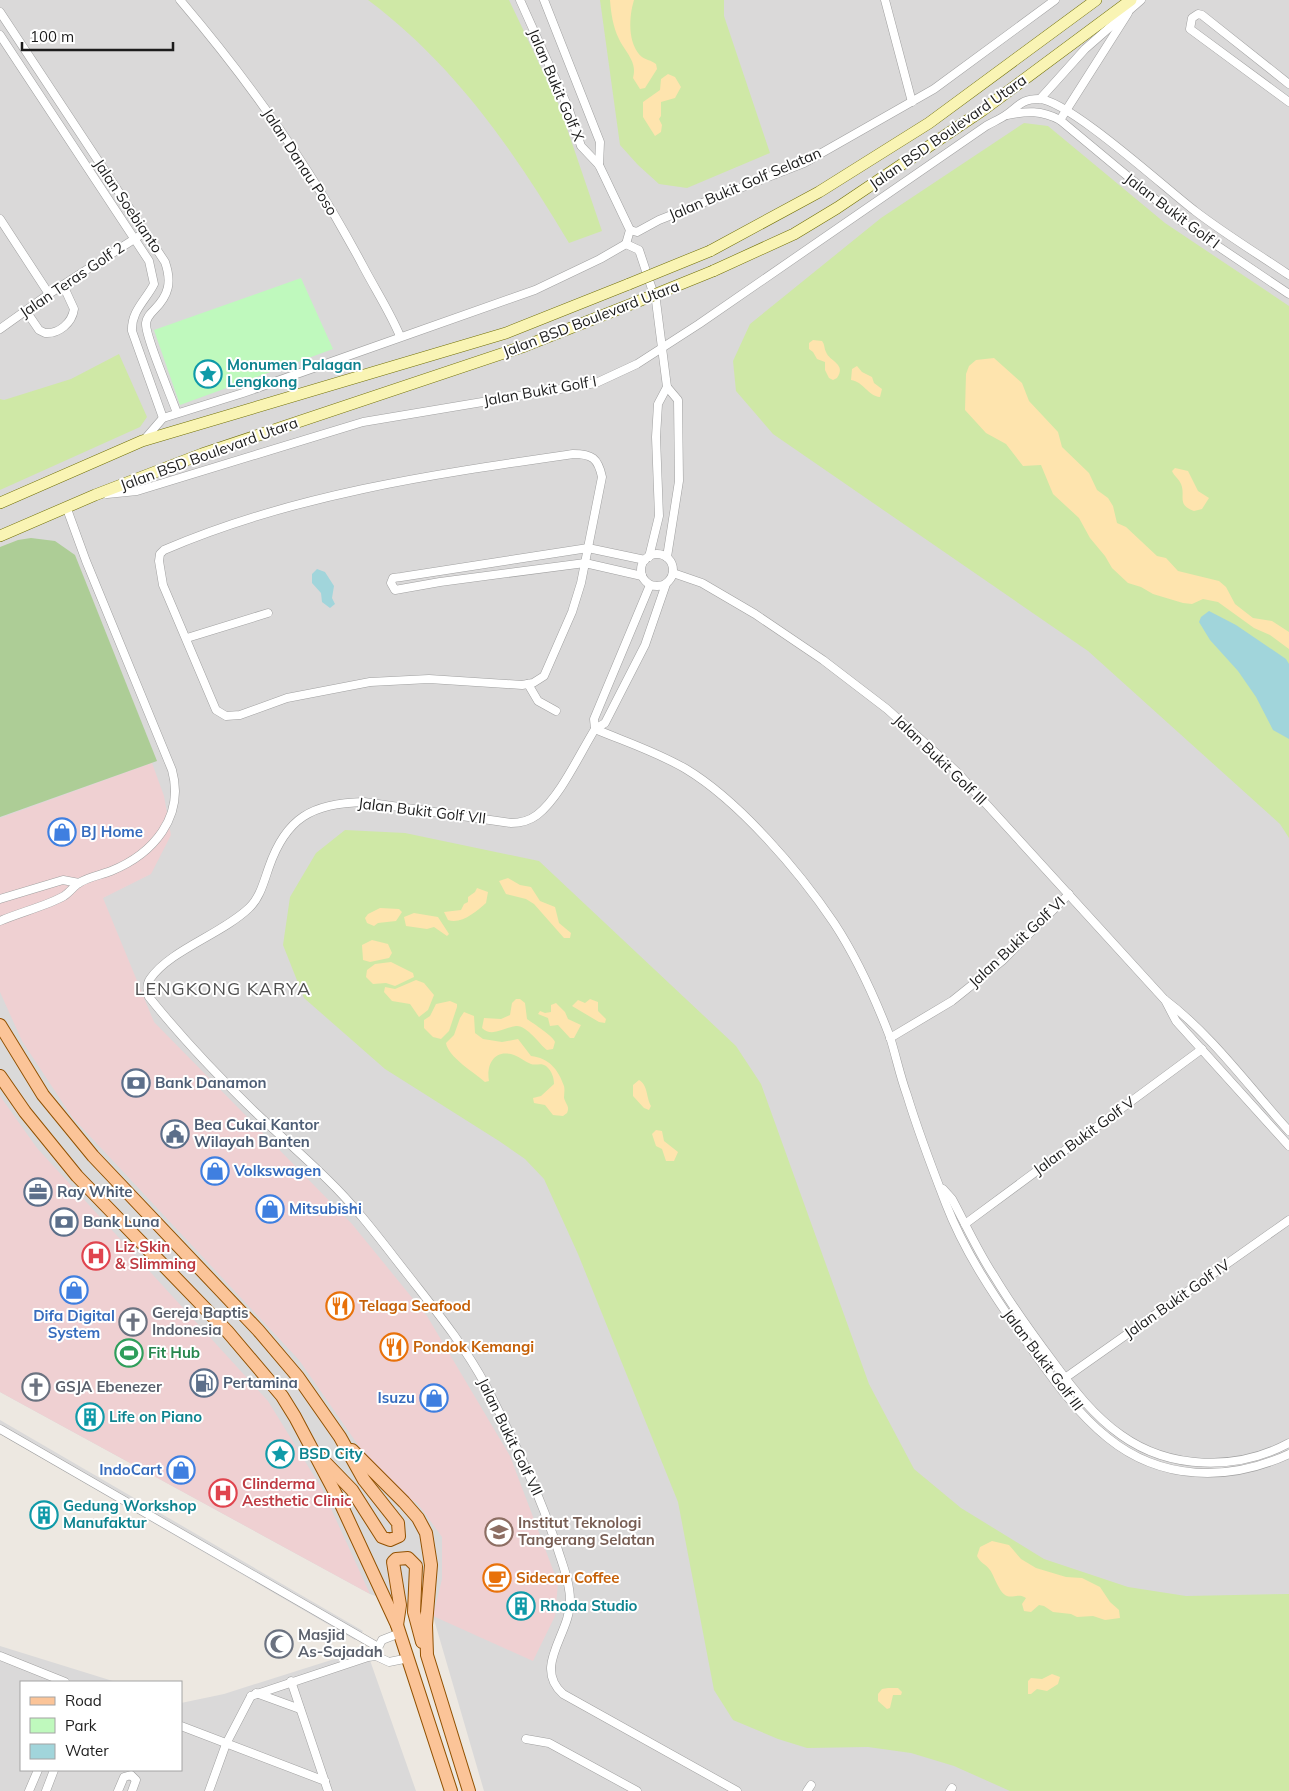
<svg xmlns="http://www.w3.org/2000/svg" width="1289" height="1791" font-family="Mulish,sans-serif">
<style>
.residential{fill:#dad9d9}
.commercial{fill:#efd0d2}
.grass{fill:#cfe8a6}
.forest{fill:#adcd96}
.sand{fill:#fee4ae}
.park{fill:#bff9bd}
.water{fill:#a1d5db}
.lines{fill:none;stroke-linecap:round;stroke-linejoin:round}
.street-casing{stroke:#a0a0a0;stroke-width:9}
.secondary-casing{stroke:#706f05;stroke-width:12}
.primary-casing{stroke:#925101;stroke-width:14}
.street{stroke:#fff;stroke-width:8}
.secondary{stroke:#f9f4b4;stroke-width:11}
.primary{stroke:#fbc498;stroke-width:12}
.secondary-bridge-casing{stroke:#706f05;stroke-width:12;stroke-linecap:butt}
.secondary-bridge{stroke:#f9f4b4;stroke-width:11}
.labels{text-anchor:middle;stroke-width:4;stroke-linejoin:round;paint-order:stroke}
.street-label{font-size:15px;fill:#1c1c1c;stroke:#fff}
.culture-label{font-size:15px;font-weight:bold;fill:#0d838f;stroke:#fff;text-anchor:start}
.shop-label{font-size:15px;font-weight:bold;fill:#366cbe;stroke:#fff;text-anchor:start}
.service-label{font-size:15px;font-weight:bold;fill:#4e5e75;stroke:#fff;text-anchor:start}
.health-label{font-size:15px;font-weight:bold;fill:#be3a42;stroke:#fff;text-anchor:start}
.food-label{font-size:15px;font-weight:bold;fill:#c56008;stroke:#fff;text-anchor:start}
.worship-label{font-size:15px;font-weight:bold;fill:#5b616d;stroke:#fff;text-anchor:start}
.leisure-label{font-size:15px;font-weight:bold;fill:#27864d;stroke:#fff;text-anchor:start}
.education-label{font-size:15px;font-weight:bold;fill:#785e54;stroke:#fff;text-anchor:start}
.quarter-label{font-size:18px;letter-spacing:1px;fill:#4f4f4f;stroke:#fff}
</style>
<rect width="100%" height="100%" fill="#ede8e1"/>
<g class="residential">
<polygon points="0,0 1289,0 1289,1791 484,1791 433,1616 370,1594 0,1392"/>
<polygon points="0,1420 363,1631 355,1640 0,1434"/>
<polygon points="0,1646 116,1682 21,1682 21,1770 181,1770 181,1703 224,1694 366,1649 416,1791 0,1791"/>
</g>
<g class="commercial">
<polygon points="152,763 164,796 171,835 151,874 103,898 154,1022 352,1224 427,1316 510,1456 558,1583 555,1616 533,1661 433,1616 442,1579 442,1537 418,1504 392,1487 365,1455 299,1360 72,1117 22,1041 0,992 0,818"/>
<polygon points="0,1096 37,1148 268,1401 322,1489 370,1594 0,1392"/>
</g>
<g class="grass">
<path d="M368 0H509L559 105 602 231 569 243C514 151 455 65 368 0Z"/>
<polygon points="600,0 724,0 724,16 770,153 687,188 659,184 638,165 620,145"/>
<polygon points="1024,123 1048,126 1165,223 1289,306 1289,838 1280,824 1088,651 773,434 736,391 733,361 750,324 881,218"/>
<polygon points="119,354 147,417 140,427 0,490 0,399 4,400 71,379"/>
<polygon points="345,830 405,833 539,861 736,1046 761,1084 869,1384 914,1469 961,1508 1044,1559 1128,1587 1186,1596 1289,1594 1289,1791 1010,1791 954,1766 911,1753 868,1747 807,1748 778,1739 733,1720 714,1690 678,1502 578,1254 544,1179 525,1159 499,1141 385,1069 304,998 283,945 290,897 316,853"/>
</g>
<polygon class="forest" points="31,538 55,541 75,555 157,761 0,817 0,547 18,540"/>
<g class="sand">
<path d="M610 0H634C629 16 627 44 642 57 646 60 651 60 656 64L657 69 645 88 640 89 633 78C638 62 625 52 619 39 613 27 611 13 610 0Z"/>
<polygon points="668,74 675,77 681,87 675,98 661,102 661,116 659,119 662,125 661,132 655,136 643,117 643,102 660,90 661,79"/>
<path d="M813 340 822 341C825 345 824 348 826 352 829 361 847 364 837 378L833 380 829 378 825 370V362L817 359 813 352 809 349V343Z"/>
<polygon points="994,358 1022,383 1029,401 1058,432 1062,447 1089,473 1097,490 1108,498 1113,506 1117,523 1126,527 1157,556 1166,558 1178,571 1219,581 1226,587 1235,604 1253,618 1272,621 1289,632 1289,649 1270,635 1254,628 1218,602 1203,599 1192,604 1183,603 1153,594 1141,587 1128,583 1112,568 1105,556 1090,538 1079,518 1053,494 1041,465 1023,466 1006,444 986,433 965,410 966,374 969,366 976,360"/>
<path d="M857 366 862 372 872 377 874 383 882 389 880 397C868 396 864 382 851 380L852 369Z"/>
<path d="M1175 468 1188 471 1198 491 1209 498 1202 509 1194 511C1176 505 1186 496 1181 484 1179 479 1174 476 1172 471Z"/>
<polygon points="508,878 520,885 531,887 540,901 555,907 559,923 571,933 570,938 564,938 534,904 526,899 506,894 499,881"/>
<path d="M477 888 488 892 486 903C477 911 461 925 448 920L444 912 461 910 464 904 468 902V897L475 892Z"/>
<polygon points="380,908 399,909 402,912 396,921 378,923 374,926 367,923 365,918 368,914"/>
<polygon points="414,913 438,917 449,934 447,936 434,927 427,929 406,926 404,917"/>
<polygon points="372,940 388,944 392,953 389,958 370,962 363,960 362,945"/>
<polygon points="391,962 413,973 414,977 395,986 386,983 373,984 366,977 367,970 375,964"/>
<polygon points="416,980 424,983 434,995 428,1010 419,1017 410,1004 392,1001 384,992 385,987 395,989"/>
<path d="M516 999H520L525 1003 527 1019C534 1024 553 1036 555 1042L553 1049 547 1050C539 1044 527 1025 516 1026 505 1027 492 1038 482 1028L484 1018 501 1019 510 1015 512 1003Z"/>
<polygon points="590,999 598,1002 598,1011 606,1019 605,1023 599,1022 572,1006 578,1000 585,1003"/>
<polygon points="450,1001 457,1004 457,1007 449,1031 441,1039 433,1037 424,1028 424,1020 430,1016 436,1004"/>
<polygon points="556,1003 565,1012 568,1019 581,1025 574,1038 570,1038 558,1025 550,1026 548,1018 538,1014 540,1011 545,1013 551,1012 551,1005"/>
<path d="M464 1012 474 1016 475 1033 483 1039 502 1042 518 1039 531 1056C549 1058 558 1069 564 1086 565 1090 564 1094 564 1098 566 1105 570 1106 567 1113L563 1116 553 1115 545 1105 534 1103 533 1098 541 1096 554 1084C554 1078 552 1071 546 1066 541 1062 536 1066 531 1064 525 1062 520 1057 514 1055 494 1048 486 1065 489 1081L485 1082C475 1073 448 1057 446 1043L454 1035 460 1018Z"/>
<path d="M639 1080C648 1085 646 1097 651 1106L649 1110 644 1108 633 1096V1085Z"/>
<polygon points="656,1130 662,1131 664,1141 678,1152 674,1161 666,1161 662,1149 656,1146 652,1134"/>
<path d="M992 1541 1009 1545 1021 1559 1036 1568 1066 1577 1082 1578 1100 1587 1110 1602 1119 1610 1120 1618 1105 1620 1093 1616 1077 1617 1071 1614 1053 1612 1044 1606 1039 1605 1031 1612 1024 1611 1022 1604 1026 1598C1019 1593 1014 1598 1007 1596 999 1593 994 1575 990 1570 986 1564 980 1563 977 1556L980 1547Z"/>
<polygon points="1052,1674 1060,1677 1058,1684 1047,1691 1037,1689 1031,1694 1028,1694 1028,1681 1031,1678 1042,1679"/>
<polygon points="888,1688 898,1688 902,1692 901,1695 893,1695 890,1708 887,1709 878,1701 878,1694 882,1689"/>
</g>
<polygon class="park" points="301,278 333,349 180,405 154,330"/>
<g class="water">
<polygon points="317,569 325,572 334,586 332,598 335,604 330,608 322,602 321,593 312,583 312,574"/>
<polygon points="1209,611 1236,625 1286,659 1289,664 1289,739 1273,730 1256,697 1238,671 1210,640 1199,622 1201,617"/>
</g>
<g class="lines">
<g class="street-casing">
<g id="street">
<path d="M180 0C250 82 312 170 363 266 375 289 390 312 400 336"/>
<polyline points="520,0 568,107 581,146 599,165 630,230 626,244"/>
<polyline points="544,0 600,142 599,165"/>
<polyline points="885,0 912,102"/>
<path d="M0 12 165 262C172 282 169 295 154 310 150 314 147 317 146 323 145 336 171 396 177 413"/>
<path d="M0 35 149 261 154 284C146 300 131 311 132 331L163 418"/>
<polyline points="1289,84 1202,15 1198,14 1192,18 1190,29 1289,102"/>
<polyline points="1040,99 1085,49 1141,0"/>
<path d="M1007 115C1027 111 1041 110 1060 120L1185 224 1289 294"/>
<polyline points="1060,120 1128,13"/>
<polyline points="0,219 49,294"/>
<polyline points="630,230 637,232 659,220 804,163 934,89 1055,0"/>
<polyline points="626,244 639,250 656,301 667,387 678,400 679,481 667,557"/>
<path d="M26 311 39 330 45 333C59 334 72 323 74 309L63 285"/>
<polyline points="0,329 49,294 139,236"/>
<polyline points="144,440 163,418 243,393 535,290 600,259 626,244"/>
<path d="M573 454C592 454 598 458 602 477L581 583 572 612 544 676 533 683 522 685 429 679 370 682 287 698 240 715 226 716 216 710 163 585 159 561 160 554 164 550C294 494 435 474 573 454Z"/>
<path d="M107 494 137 491 363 422 596 383 637 364 699 324 986 126C993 122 1000 119 1006 115 1019 106 1021 99 1039 99 1069 100 1166 189 1195 211 1225 234 1258 254 1289 275"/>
<circle cx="657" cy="570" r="16"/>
<polyline points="649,557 659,516 656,437 658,404 667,387"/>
<path d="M673 573 702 583 755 614 823 660 887 709 957 772 1164 999C1212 1035 1249 1087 1289 1131"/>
<polyline points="642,576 585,563 440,582 395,590 391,583 393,578 401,577 588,548 645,560"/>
<path d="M666 584 645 645 605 723 595 729C579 755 560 797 537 815 529 821 521 823 511 823L364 802C312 803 286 818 269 867 264 881 260 898 249 908 222 934 170 950 150 979 146 985 147 991 149 997 181 1037 216 1074 253 1110 278 1134 304 1156 328 1180 358 1209 382 1242 408 1275 436 1311 464 1345 486 1386 514 1441 539 1492 558 1550 563 1566 570 1583 570 1600 571 1634 532 1666 563 1694L737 1791"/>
<polyline points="187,638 268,613"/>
<polyline points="528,684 538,701 556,711"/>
<path d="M595 729C626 742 657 752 686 769 739 801 799 871 834 923 857 958 875 998 890 1037 896 1056 900 1076 907 1095 918 1131 932 1168 946 1204 964 1251 994 1296 1023 1337 1048 1372 1074 1411 1108 1438 1161 1481 1229 1482 1289 1454"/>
<polyline points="595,729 594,719 650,585"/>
<polyline points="0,899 63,880 79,883"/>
<path d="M0 921C18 913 49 905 64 896 70 892 74 886 79 883 88 877 101 875 111 871 153 854 185 817 172 770L86 561 67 509"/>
<polyline points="1165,1000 1176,1021 1289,1146"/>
<polyline points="890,1038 952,1001 1002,961 1069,894"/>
<path d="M943 1189 952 1199C966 1225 978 1252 994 1276 1012 1306 1033 1335 1054 1363 1073 1389 1094 1416 1121 1435 1170 1470 1237 1471 1289 1443"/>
<polyline points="965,1224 1202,1049"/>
<polyline points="1065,1378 1289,1220"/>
<polyline points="0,1429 378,1647"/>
<polyline points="377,1650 382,1640 400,1633"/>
<polyline points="0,1656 65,1682"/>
<polyline points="291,1681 328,1791"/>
<polyline points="256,1693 300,1709"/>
<polyline points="251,1696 368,1657 376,1656 389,1662 409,1658"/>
<polyline points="181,1726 325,1781"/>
<polyline points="526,1739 549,1743 637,1791"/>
<polyline points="29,1791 38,1770"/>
<polyline points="46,1791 54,1770"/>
<polyline points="118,1791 124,1777 131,1775 136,1780 132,1791"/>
<polyline points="209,1791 226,1744 251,1696"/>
<polyline points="807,1791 811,1785"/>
<polyline points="950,1791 952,1788"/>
</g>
</g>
<g class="secondary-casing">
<g id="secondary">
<polyline points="710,251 819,192 929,123 1096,0"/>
<polyline points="713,271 794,234 837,208 983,110 1131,0"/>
<polyline points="0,503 142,441 506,333 629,284"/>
<polyline points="0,536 95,495 202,454 525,346 634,303"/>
</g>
</g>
<g class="primary-casing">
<g id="primary">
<polyline points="0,1025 43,1095 93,1156 258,1330 298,1377 340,1437 364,1480 398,1523 399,1536 390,1540 382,1537 352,1490 321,1458"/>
<polyline points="0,1076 25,1112 77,1176 227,1331 282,1396 295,1417 339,1500 397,1625 451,1791"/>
<polyline points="352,1450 404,1502 418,1518 426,1533 431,1565 426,1625 427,1655 469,1791"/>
<polyline points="397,1625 400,1605 393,1562 396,1559 408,1558 416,1566 414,1612 422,1642"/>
</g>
</g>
<use href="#street" class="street"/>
<use href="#secondary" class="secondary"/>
<use href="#primary" class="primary"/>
<g class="secondary-bridge-casing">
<g id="secondary-bridge">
<polyline points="629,284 710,251"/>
<polyline points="634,303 713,271"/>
</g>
</g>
<use href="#secondary-bridge" class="secondary-bridge"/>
</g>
<defs>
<g id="sight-ring" transform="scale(1.4375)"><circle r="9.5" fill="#fff" stroke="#0f9aa8" stroke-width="1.5"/><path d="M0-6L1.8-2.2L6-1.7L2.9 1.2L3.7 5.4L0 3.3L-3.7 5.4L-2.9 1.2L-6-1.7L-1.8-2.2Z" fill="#0f9aa8"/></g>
<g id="shop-ring" transform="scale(1.4375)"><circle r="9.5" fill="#fff" stroke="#3f7fe0" stroke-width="1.5"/><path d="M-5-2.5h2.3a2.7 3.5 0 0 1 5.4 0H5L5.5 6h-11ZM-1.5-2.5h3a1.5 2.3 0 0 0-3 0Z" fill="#3f7fe0"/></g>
<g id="bank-ring" transform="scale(1.4375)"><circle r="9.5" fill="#fff" stroke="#5c6f8a" stroke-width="1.5"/><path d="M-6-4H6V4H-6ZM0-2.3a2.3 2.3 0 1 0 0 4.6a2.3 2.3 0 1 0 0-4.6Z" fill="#5c6f8a"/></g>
<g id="civic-ring" transform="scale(1.4375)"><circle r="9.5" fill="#fff" stroke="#5c6f8a" stroke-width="1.5"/><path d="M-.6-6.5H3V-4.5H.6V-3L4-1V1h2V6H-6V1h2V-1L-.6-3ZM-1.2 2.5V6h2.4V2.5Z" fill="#5c6f8a"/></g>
<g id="office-ring" transform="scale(1.4375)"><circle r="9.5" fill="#fff" stroke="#5c6f8a" stroke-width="1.5"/><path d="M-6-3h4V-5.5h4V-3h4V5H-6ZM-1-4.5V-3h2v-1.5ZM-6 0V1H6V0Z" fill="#5c6f8a"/></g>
<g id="hospital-ring" transform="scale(1.4375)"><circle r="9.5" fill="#fff" stroke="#e0444e" stroke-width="1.5"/><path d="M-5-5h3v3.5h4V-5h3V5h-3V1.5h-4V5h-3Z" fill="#e0444e"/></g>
<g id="restaurant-ring" transform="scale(1.4375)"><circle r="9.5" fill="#fff" stroke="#e8710a" stroke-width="1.5"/><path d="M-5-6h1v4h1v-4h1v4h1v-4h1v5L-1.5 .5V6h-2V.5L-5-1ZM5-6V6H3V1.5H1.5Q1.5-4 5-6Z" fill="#e8710a"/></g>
<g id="church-ring" transform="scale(1.4375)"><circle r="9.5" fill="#fff" stroke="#6b7280" stroke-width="1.5"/><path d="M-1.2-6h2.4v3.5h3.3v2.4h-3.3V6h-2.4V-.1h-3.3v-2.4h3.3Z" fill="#6b7280"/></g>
<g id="stadium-ring" transform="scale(1.4375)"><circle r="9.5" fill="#fff" stroke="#2e9e5b" stroke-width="1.5"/><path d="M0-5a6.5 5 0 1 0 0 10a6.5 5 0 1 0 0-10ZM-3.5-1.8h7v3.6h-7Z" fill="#2e9e5b"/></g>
<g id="fuel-ring" transform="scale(1.4375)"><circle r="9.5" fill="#fff" stroke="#5c6f8a" stroke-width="1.5"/><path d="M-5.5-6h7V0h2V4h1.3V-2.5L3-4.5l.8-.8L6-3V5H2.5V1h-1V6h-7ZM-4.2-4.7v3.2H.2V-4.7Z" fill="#5c6f8a"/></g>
<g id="building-ring" transform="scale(1.4375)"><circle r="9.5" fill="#fff" stroke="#0f9aa8" stroke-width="1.5"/><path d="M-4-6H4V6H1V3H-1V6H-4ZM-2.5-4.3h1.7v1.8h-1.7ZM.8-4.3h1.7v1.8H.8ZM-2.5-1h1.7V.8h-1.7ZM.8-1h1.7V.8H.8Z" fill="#0f9aa8"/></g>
<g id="university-ring" transform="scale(1.4375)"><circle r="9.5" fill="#fff" stroke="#8d6e63" stroke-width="1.5"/><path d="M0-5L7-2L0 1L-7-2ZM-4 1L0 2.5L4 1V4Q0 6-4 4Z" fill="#8d6e63"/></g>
<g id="cafe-ring" transform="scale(1.4375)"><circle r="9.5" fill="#fff" stroke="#e8710a" stroke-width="1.5"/><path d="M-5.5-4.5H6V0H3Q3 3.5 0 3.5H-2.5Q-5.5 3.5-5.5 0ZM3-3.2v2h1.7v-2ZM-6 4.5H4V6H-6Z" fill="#e8710a"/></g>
<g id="mosque-ring" transform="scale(1.4375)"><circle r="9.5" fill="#fff" stroke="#6b7280" stroke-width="1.5"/><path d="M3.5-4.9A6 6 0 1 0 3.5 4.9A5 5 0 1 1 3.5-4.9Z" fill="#6b7280"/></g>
</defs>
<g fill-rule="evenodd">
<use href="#sight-ring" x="208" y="374"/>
<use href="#shop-ring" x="62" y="832"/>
<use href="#bank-ring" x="136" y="1083"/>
<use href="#civic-ring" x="175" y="1134"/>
<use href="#shop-ring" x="215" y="1171"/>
<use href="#office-ring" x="38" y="1192"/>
<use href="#shop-ring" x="270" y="1209"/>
<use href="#bank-ring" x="64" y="1222"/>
<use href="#hospital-ring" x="96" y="1256"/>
<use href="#shop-ring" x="74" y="1290"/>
<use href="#restaurant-ring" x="340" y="1306"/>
<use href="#church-ring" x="133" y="1322"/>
<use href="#restaurant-ring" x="394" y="1347"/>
<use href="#stadium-ring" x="129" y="1353"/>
<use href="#fuel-ring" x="204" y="1383"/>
<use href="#church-ring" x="36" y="1387"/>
<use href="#shop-ring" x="434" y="1398"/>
<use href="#building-ring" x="90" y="1417"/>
<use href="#sight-ring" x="280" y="1454"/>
<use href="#shop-ring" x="181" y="1470"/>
<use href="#hospital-ring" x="223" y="1493"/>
<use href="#building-ring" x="44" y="1515"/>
<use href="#university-ring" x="499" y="1532"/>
<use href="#cafe-ring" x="497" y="1578"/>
<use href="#building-ring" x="521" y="1606"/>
<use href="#mosque-ring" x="279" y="1644"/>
</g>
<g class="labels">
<g class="street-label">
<text transform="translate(556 85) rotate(67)" y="5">Jalan Bukit Golf X</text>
<text transform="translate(948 132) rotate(-35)" y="5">Jalan BSD Boulevard Utara</text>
<text transform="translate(300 162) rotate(57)" y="5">Jalan Danau Poso</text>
<text transform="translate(745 184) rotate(-23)" y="5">Jalan Bukit Golf Selatan</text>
<text transform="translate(128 206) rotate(56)" y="5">Jalan Soebianto</text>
<text transform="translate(1172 211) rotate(37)" y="5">Jalan Bukit Golf I</text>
<text transform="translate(72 280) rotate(-34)" y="5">Jalan Teras Golf 2</text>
<text transform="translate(591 319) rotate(-21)" y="5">Jalan BSD Boulevard Utara</text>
<text transform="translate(540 391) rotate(-10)" y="5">Jalan Bukit Golf I</text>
<text transform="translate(209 454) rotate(-20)" y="5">Jalan BSD Boulevard Utara</text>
<text transform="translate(940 760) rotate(44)" y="5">Jalan Bukit Golf III</text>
<text transform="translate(422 811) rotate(7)" y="5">Jalan Bukit Golf VII</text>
<text transform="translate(1017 942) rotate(-43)" y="5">Jalan Bukit Golf VI</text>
<text transform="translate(1084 1136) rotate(-36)" y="5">Jalan Bukit Golf V</text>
<text transform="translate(1177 1299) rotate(-35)" y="5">Jalan Bukit Golf IV</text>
<text transform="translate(1043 1360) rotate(53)" y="5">Jalan Bukit Golf III</text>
<text transform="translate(510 1437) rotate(64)" y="5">Jalan Bukit Golf VII</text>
</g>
<g class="culture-label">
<text x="227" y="370">Monumen Palagan<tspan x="227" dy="17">Lengkong</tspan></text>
<text x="109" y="1422">Life on Piano</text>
<text x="299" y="1459">BSD City</text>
<text x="63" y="1511">Gedung Workshop<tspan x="63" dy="17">Manufaktur</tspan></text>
<text x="540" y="1611">Rhoda Studio</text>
</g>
<g class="shop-label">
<text x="81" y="837">BJ Home</text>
<text x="234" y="1176">Volkswagen</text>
<text x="289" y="1214">Mitsubishi</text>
<text x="74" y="1321" text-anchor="middle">Difa Digital<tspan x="74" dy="17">System</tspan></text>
<text x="415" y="1403" text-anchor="end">Isuzu</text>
<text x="162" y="1475" text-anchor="end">IndoCart</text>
</g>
<g class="service-label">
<text x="155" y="1088">Bank Danamon</text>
<text x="194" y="1130">Bea Cukai Kantor<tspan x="194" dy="17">Wilayah Banten</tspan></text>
<text x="57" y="1197">Ray White</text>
<text x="83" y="1227">Bank Luna</text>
<text x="223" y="1388">Pertamina</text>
</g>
<g class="health-label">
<text x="115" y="1252">Liz Skin<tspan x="115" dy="17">&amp; Slimming</tspan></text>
<text x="242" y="1489">Clinderma<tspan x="242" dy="17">Aesthetic Clinic</tspan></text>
</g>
<g class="food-label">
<text x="359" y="1311">Telaga Seafood</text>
<text x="413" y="1352">Pondok Kemangi</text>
<text x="516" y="1583">Sidecar Coffee</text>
</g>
<g class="worship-label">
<text x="152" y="1318">Gereja Baptis<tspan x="152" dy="17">Indonesia</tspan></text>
<text x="55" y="1392">GSJA Ebenezer</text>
<text x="298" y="1640">Masjid<tspan x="298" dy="17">As-Sajadah</tspan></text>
</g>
<g class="leisure-label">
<text x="148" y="1358">Fit Hub</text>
</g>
<g class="education-label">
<text x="518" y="1528">Institut Teknologi<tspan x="518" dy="17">Tangerang Selatan</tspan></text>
</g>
<g class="quarter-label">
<text x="223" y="995">LENGKONG KARYA</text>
</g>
</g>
<rect x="20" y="1681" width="162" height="90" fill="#ffffff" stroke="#a4a4a4"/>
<rect x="30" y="1697" width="25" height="8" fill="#fbc498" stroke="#a4a4a4"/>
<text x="65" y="1706" font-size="15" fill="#1c1c1c">Road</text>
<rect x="30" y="1718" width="25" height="15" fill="#bff9bd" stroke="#a4a4a4"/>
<text x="65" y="1731" font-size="15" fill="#1c1c1c">Park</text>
<rect x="30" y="1744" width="25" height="15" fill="#a1d5db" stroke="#a4a4a4"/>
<text x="65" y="1756" font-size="15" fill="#1c1c1c">Water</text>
<path d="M22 42v8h151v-8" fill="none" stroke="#1c1c1c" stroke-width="2.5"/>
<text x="30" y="42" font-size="15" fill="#1c1c1c" stroke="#ffffff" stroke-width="4" paint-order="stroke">100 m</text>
</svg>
